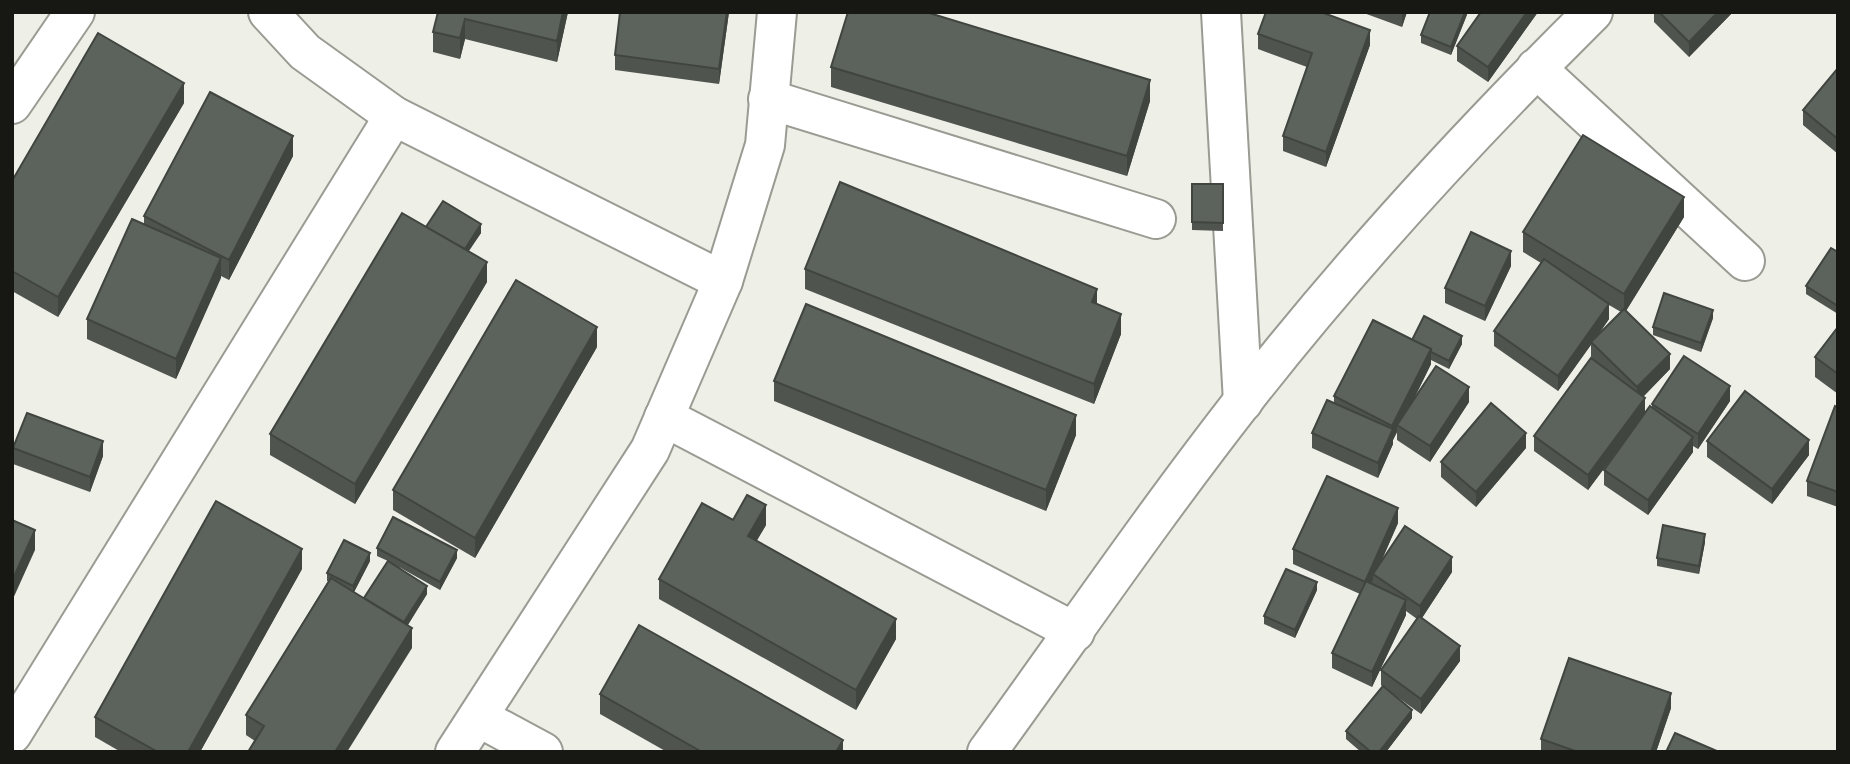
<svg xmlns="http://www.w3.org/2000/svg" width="1850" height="764" font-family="Barlow,sans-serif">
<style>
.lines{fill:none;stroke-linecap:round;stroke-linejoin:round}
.minor-casing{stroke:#9a9b93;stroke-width:42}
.minor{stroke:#fff;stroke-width:38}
.wall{fill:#4f544f;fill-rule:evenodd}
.shaded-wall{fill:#404540}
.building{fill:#5c625c;stroke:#404540;stroke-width:2}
</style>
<rect width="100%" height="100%" fill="#eeefe7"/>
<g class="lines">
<g class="minor-casing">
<g id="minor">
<polyline points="268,12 305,52 394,116 723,281"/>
<polyline points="1221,12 1243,402"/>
<polyline points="1536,68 1745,261"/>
<polyline points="768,99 1156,219"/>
<polyline points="12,104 75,12"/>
<polyline points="664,417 1075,632"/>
<polyline points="478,717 543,752"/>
<polyline points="12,734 394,116"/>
<polyline points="455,752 650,450 723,281 765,145 777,12"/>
<path d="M987 752C1072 635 1154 515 1243 401 1350 264 1469 135 1593 12"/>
</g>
</g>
<use href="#minor" class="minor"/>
</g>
<g class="wall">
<polygon points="438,12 568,12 557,62 465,39 460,59 433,52 433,32"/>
<polygon points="620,12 729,12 719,84 615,70 615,55"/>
<polygon points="1361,12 1407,12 1402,27"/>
<polygon points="1430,12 1468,12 1451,55 1421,43 1421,35"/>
<polygon points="1481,12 1538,12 1488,82 1457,61 1457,46"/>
<polygon points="1654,12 1733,12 1689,57 1654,22"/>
<polygon points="1258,34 1370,45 1326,167 1283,151 1283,136 1307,67 1258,49"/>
<polygon points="831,67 1150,101 1127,176 831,87"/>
<polygon points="1838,68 1838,154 1803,125 1803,110"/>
<polygon points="184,103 58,317 12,291 12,181"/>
<polygon points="293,156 229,280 221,276 176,379 87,339 87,319 144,224 144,216"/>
<polygon points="1192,184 1223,184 1223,231 1192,230"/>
<path d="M1684 217 1626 311 1670 369 1643 397 1645 412 1652 408V404L1730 401 1698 449 1693 446V452L1648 515 1604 485V470L1624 442 1588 490 1534 451V436L1597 363 1591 357V344L1558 391 1494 346V331L1541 263 1523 252V232ZM1609 305 1621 312 1597 337 1609 319Z"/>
<polygon points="426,227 481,233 468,251 487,282 355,504 270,455 270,434"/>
<polygon points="1838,252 1838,314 1806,294 1806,286"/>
<polygon points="1511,266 1485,321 1445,303 1445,288"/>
<polygon points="805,269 1097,304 1121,334 1094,404 805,289"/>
<polygon points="1713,318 1701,352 1653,335 1653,327"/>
<polygon points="1838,327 1838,394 1815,377 1815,357"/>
<polygon points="1412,340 1462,344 1449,369 1431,360 1431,364 1413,401 1469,402 1430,462 1397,440 1397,432 1393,440 1393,444 1378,478 1312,448 1312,433 1334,403 1334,396"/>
<polygon points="597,347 475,558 393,510 393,490"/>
<polygon points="774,381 1076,435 1046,511 774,401"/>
<polygon points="1838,408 1838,507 1807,496 1807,481"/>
<polygon points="1707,441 1809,455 1772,504 1707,457"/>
<polygon points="13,448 103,456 90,492 13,464"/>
<polygon points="1526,448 1476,507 1441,477 1441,462"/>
<polygon points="733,520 766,525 756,541 896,639 856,710 659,599 659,579"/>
<polygon points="1398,523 1382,560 1452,572 1422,618 1460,661 1421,714 1386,689 1412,718 1386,752 1361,752 1346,739 1346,731 1383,687 1381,685 1381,670 1417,619 1406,611 1406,615 1372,687 1332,668 1332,653 1360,594 1293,564 1293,549"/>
<polygon points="1705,542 1699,574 1657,566 1657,558"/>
<polygon points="377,548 457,558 440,590 399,567 427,594 408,625 412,648 255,741 246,735 246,715 328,581 327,581 327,573 370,561 354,592 364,598 388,561 377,556"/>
<polygon points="302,569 200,752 121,752 95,737 95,717"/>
<polygon points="1317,590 1295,638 1264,624 1264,616"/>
<polygon points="600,694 843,752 667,752 600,714"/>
<polygon points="1671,708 1656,752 1541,752 1541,739"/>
</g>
<g class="shaded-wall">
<polygon points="563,12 568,12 557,62 557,41"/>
<polygon points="727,12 729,12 719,84 719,69"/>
<polygon points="1402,12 1407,12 1402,27"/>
<polygon points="1465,12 1468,12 1451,55 1451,47"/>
<polygon points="1527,12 1538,12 1488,82 1488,67"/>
<polygon points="1718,12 1733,12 1689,57 1689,42"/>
<polygon points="465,19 465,39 460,59 460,38"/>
<polygon points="1370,30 1370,45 1326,167 1326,152"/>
<polygon points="1150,80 1150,101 1127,176 1127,156"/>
<polygon points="184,83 184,103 58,317 58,297"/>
<polygon points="293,136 293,156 229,280 229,260"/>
<polygon points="1684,197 1684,217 1624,314 1624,294"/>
<polygon points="481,224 481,233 461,263 461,255"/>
<polygon points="1511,251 1511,266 1485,321 1485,306"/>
<polygon points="221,258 221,278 176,379 176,359"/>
<polygon points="487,262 487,282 355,504 355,484"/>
<polygon points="1097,289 1097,309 1092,302"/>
<polygon points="1609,304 1609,319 1592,343 1591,342 1591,345 1558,391 1558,376"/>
<polygon points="1713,310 1713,318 1701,352 1701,343"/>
<polygon points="1121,314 1121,334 1094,404 1094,384"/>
<polygon points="597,327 597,347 475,558 475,538"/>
<polygon points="1462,336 1462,344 1449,369 1449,361"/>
<polygon points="1431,349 1431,364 1400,427 1397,425 1397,432 1393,440 1393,444 1378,478 1378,463 1392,430 1392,426"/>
<polygon points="1670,354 1670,369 1637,403 1637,387"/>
<polygon points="1730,386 1730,401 1698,449 1698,434"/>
<polygon points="1469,387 1469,402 1430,462 1430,446"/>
<polygon points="1645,398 1645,413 1588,490 1588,475"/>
<polygon points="1076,415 1076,435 1046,511 1046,490"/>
<polygon points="1526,433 1526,448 1476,507 1476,492"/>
<polygon points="1693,437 1693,452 1648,515 1648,500"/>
<polygon points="1809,440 1809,455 1772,504 1772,489"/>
<polygon points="103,441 103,456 90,492 90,477"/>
<polygon points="766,505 766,525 748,556 748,536"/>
<polygon points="1398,508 1398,523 1375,575 1373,574 1373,580 1365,597 1365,582"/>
<polygon points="35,530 35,550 12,601 12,581"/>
<polygon points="1705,534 1705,542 1699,574 1699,566"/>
<polygon points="302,549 302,569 200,752 188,752"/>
<polygon points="457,550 457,558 440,590 440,582"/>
<polygon points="370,553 370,561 353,594 353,586"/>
<polygon points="1452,557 1452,572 1420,621 1420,606"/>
<polygon points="1317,582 1317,590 1295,638 1295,630"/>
<polygon points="427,586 427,594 400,637 400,629"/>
<polygon points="1406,600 1406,615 1372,687 1372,672"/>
<polygon points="896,619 896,639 856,710 856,690"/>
<polygon points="412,628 412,648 347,752 335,752"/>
<polygon points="1460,646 1460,661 1421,714 1421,699"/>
<polygon points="1671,693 1671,708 1656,752 1651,752"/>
<polygon points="1412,710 1412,718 1386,752 1379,752"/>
<polygon points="843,740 843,752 836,752"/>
</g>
<g class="building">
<polygon points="438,12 563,12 557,41 465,19 460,38 433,32"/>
<polygon points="620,12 727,12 719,69 615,55"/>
<polygon points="848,12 926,12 1150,80 1127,156 831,67"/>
<polygon points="1266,12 1321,12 1370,30 1326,152 1283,136 1312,53 1258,34"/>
<polygon points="1430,12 1465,12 1451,47 1421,35"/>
<polygon points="1481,12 1527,12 1488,67 1457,46"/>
<polygon points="1659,12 1718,12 1689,42"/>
<polygon points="98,33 184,83 58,297 12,271 12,181"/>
<polygon points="1838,68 1838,139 1803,110"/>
<polygon points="210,92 293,136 229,260 144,216"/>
<polygon points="1583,135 1684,197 1624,294 1523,232"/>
<polygon points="840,182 1097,289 1092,302 1121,314 1094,384 805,269"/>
<polygon points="1192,184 1223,184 1223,223 1192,222"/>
<polygon points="443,201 481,224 465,249 426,227"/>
<polygon points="402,213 487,262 355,484 270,434"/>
<polygon points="132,219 221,258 176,359 87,319"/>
<polygon points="1471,232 1511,251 1485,306 1445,288"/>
<polygon points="1831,248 1838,252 1838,306 1806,286"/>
<polygon points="1544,259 1609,304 1558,376 1494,331"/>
<polygon points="516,280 597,327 475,538 393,490"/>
<polygon points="1664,293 1713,310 1701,343 1653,327"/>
<polygon points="806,304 1076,415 1046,490 774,381"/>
<polygon points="1624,309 1670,354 1637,387 1591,342"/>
<polygon points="1424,316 1462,336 1449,361 1431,352 1431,349 1412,340"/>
<polygon points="1373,320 1431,349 1392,426 1334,396"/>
<polygon points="1838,327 1838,374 1815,357"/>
<polygon points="1684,356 1730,386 1698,434 1652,404"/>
<polygon points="1591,358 1645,398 1588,475 1534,436"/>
<polygon points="1436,366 1469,387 1430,446 1397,425"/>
<polygon points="1745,391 1809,440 1772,489 1707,441"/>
<polygon points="1327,400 1393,429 1378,463 1312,433"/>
<polygon points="1491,403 1526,433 1476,492 1441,462"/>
<polygon points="1650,406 1693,437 1648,500 1604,470"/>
<polygon points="1835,406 1838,408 1838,492 1807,481"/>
<polygon points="27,413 103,441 90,477 13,448"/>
<polygon points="1327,476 1398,508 1365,582 1293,549"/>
<polygon points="747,495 766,505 748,536 896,619 856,690 659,579 702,503 733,520"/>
<polygon points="216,501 302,549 188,752 158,752 95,717"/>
<polygon points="393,517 457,550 440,582 377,548"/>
<polygon points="12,520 35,530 12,581"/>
<polygon points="1663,525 1705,534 1699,566 1657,558"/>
<polygon points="1405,526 1452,557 1420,606 1373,574"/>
<polygon points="344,540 370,553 353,586 327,573"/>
<polygon points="388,561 427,586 404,622 364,598"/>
<polygon points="1286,569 1317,582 1295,630 1264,616"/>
<polygon points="331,578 412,628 335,752 248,752 264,726 246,715"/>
<polygon points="1366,581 1406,600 1372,672 1332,653"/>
<polygon points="1419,616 1460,646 1421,699 1381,670"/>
<polygon points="639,625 843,740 836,752 702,752 600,694"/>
<polygon points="1569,658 1671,693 1651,752 1578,752 1541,739"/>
<polygon points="1383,686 1412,710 1379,752 1371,752 1346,731"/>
<polygon points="1675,733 1719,752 1666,752"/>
</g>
<rect width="1850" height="764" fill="none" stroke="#171714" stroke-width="28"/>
</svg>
